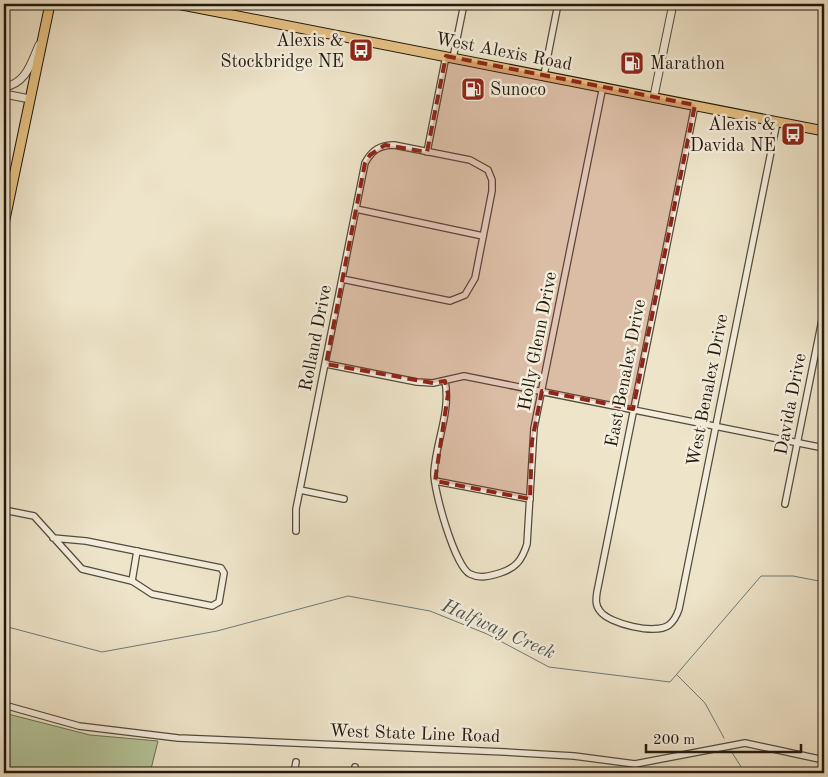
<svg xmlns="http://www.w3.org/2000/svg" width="828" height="777" font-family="'Old Standard TT',serif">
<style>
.green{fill:#b4c59a;stroke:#6a6f54}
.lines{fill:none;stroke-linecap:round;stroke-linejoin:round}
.stream{stroke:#6c7b79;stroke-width:1}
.minor-casing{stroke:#544c3d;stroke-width:8}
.tertiary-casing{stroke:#544c3d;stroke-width:9}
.primary-casing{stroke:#20190e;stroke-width:11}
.minor{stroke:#f4eddc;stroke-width:5.5}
.tertiary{stroke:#f4eddc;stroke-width:7}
.primary{stroke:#e7c284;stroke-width:9}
.marked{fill:#8f2418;fill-opacity:0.2;stroke:#8f2418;stroke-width:4;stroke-dasharray:10 6;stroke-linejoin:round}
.labels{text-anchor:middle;stroke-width:5;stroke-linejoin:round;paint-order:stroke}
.poi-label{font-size:18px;fill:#20190e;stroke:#f4eddc;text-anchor:end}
.street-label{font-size:18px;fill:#20190e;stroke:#f4eddc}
.water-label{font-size:19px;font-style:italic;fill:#4c524c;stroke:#f4eddc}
</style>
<rect width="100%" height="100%" fill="#eee4c9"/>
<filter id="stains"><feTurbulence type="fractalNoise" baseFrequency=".004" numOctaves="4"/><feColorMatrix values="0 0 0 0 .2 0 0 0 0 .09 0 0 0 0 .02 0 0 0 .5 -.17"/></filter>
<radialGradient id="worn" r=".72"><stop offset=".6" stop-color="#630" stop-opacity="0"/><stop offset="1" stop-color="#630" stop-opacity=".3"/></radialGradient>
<polygon class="green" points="4,713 90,735 158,741 150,773 4,773"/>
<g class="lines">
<g class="stream">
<polyline points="4,626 102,652 217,631 348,596 430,611 487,634 549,667 670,682 761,576 793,576 824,582"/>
<polyline points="677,675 705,703 724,738"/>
<polyline points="731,751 745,773"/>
</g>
<g class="minor-casing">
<g id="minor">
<polyline points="453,58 464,4"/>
<polyline points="544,75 558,4"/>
<path d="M695 105 597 592C596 599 595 605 600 611 609 624 656 635 669 625 674 621 677 615 679 609L777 122"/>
<polyline points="427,152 446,56"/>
<polyline points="356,209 483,236"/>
<polyline points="326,364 417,382 433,383 464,376 824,448"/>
<path d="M445 381C451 412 436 441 434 472 433 489 455 567 470 574 480 579 490 576 500 573 516 568 522 560 527 544L534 428 603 86"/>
<polyline points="435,481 530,499"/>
<polyline points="300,490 344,499"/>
<polyline points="785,504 824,310"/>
<polyline points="4,510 34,516 82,569 132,581 152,594 212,606 219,602 224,573 221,568 86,541 53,538"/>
<path d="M296 531V509L365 163C372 150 380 145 394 145L470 160 488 170 492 180V191L475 278 465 295 450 301 342 279"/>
<polyline points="132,581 137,551"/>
<polyline points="4,705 79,726 178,738 505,752 574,756 635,764 745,743 824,760"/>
<polyline points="294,773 296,762"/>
<polyline points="354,773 355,767"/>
</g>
</g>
<g class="tertiary-casing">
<g id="tertiary">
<path d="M4 87C26 84 31 63 39 45"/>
<polyline points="4,94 30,99"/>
<polyline points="654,96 673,4"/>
</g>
</g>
<g class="primary-casing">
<g id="primary">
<polyline points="177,4 824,131"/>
<polyline points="4,224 50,4"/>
</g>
</g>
<use href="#minor" class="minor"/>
<use href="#tertiary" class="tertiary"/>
<use href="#primary" class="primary"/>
</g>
<path class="marked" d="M446 56 695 105 633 409 542 391 532 441 530 499 435 481 448 394 445 381 433 383 326 364 365 163 370 155 385 145 427 152Z"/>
<defs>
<g id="bus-square" transform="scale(1.25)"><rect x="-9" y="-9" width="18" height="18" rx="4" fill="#8f2418" stroke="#f4eddc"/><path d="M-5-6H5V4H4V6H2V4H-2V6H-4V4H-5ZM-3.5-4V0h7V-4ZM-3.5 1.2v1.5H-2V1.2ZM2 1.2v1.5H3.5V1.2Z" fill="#fff"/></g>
<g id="fuel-square" transform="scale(1.25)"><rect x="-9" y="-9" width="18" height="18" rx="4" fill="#8f2418" stroke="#f4eddc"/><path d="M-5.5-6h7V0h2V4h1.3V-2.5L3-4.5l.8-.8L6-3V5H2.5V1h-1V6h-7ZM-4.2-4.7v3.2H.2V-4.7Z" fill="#fff"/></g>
</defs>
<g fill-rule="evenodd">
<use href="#bus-square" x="361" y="50"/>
<use href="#fuel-square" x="632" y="63"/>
<use href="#fuel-square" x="473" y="89"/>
<use href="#bus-square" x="793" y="134"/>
</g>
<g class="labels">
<g class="poi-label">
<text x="344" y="46">Alexis &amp;<tspan x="344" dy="21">Stockbridge NE</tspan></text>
<text x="650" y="69" text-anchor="start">Marathon</text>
<text x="490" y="95" text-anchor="start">Sunoco</text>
<text x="776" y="130">Alexis &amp;<tspan x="776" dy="21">Davida NE</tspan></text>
</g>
<g class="street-label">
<text transform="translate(504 51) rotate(11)" y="6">West Alexis Road</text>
<text transform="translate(315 338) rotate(-79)" y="6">Rolland Drive</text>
<text transform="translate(537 341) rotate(-79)" y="6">Holly Glenn Drive</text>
<text transform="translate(625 373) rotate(-79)" y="6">East Benalex Drive</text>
<text transform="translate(707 390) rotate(-79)" y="6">West Benalex Drive</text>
<text transform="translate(790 404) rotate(-79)" y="6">Davida Drive</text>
<text transform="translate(415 733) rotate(2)" y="6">West State Line Road</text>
</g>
<g class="water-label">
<text transform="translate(499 628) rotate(24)" y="7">Halfway Creek</text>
</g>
</g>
<rect width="828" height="777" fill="none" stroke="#eee4c9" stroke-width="20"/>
<rect x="5" y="5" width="818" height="767" fill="none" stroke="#20190e" stroke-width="2.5"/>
<rect x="10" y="10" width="808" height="757" fill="none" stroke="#20190e"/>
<path d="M646 744v8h155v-8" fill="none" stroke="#20190e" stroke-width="2.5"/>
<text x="653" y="744" font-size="15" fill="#20190e" stroke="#f4eddc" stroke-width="4" paint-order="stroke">200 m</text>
<rect width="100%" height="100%" filter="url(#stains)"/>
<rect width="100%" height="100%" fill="url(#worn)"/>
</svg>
